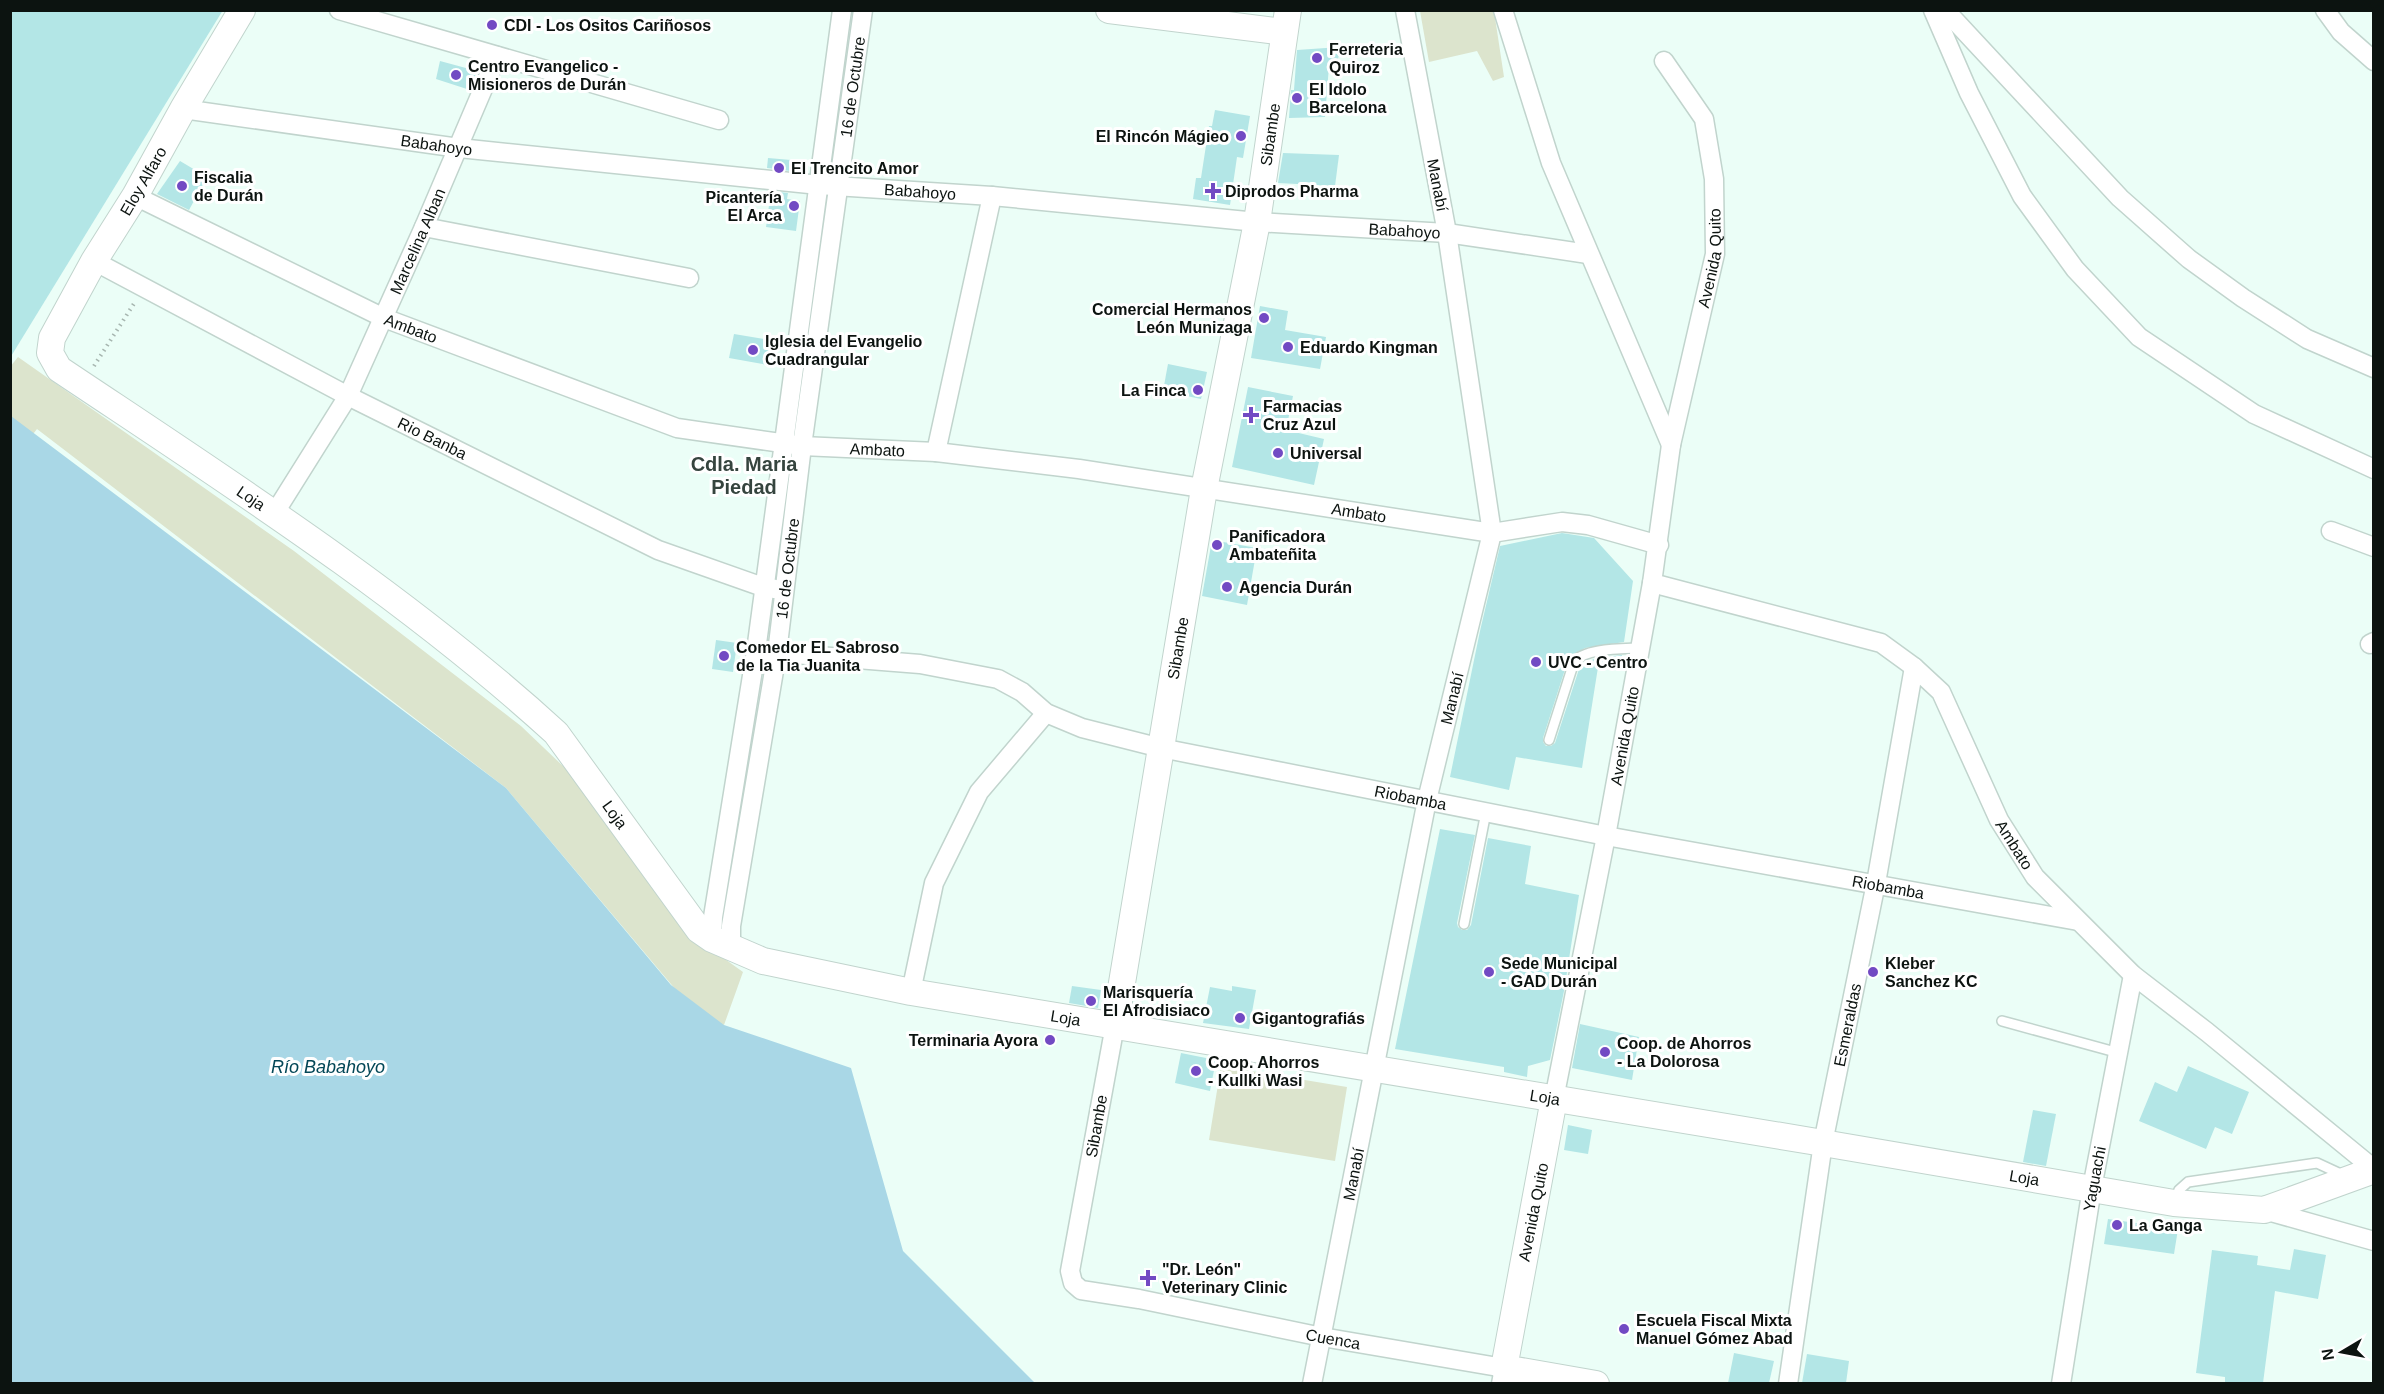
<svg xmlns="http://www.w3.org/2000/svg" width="2384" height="1394" font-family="Helvetica,sans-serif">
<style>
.green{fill:#dce4cd}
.water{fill:#a9d7e6}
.building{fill:#b3e6e6}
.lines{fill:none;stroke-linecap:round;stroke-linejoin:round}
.lane-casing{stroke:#c1d4cd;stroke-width:12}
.street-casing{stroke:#c1d4cd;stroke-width:21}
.secondary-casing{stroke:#c1d4cd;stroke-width:28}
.path{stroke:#a7b6b0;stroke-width:4;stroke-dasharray:1.5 4.5;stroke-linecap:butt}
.lane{stroke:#fff;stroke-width:9}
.street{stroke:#fff;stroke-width:18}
.secondary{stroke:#fff;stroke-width:26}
.poi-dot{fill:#724ac3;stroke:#fff;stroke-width:2}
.labels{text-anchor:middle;stroke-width:6;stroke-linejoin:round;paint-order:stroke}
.poi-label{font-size:16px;font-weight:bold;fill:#0c1310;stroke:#fff;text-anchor:start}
.street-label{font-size:16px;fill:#0c1310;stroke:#fff}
.water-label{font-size:18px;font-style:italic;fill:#034757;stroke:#fff}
.quarter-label{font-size:20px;font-weight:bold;fill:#35443e;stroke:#fff}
</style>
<rect width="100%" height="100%" fill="#ebfef7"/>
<g class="green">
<polygon points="1420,11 1494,11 1504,77 1493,81 1477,51 1429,62"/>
<polygon points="18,357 294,551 521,726 566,769 694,937 743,972 724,1025 697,1015 506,788 37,429 30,438 11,425 10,367"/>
<polygon points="1221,1066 1347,1087 1335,1161 1209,1140"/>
</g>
<polygon class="water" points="11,416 506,788 671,985 724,1025 851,1068 903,1251 1035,1383 11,1383"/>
<g class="building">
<polygon points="10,10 223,10 10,358"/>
<polygon points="1340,47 1337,66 1329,66 1325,117 1289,118 1291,90 1294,90 1297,50"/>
<polygon points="440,61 477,71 470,90 436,79"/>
<polygon points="1215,110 1250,116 1243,158 1237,157 1230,205 1193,199 1196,178 1201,178 1209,126 1212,126"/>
<polygon points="1283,153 1339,155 1335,186 1278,183"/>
<polygon points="768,158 791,160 790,171 767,168"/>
<polygon points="180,161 207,177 189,210 157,194"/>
<polygon points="771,191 788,193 787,199 800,201 796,231 766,227"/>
<polygon points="1260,306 1288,311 1285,330 1326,337 1320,369 1251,358"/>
<polygon points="734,334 777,341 773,366 729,358"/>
<polygon points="1168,364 1207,372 1201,399 1163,391"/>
<polygon points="1248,387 1293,396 1286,430 1324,439 1314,485 1232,467"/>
<polygon points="1562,533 1594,538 1633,581 1624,642 1585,648 1569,657 1543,738 1543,742 1546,746 1551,746 1555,743 1580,666 1596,658 1622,655 1621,664 1599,661 1582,768 1516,757 1509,790 1450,777 1480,631 1500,546"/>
<polygon points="1212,540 1257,548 1247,605 1202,596"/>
<polygon points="716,640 737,643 733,672 712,669"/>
<polygon points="1440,829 1475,835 1457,923 1458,927 1462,930 1467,930 1471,925 1488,838 1531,846 1525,884 1579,895 1564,991 1550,1060 1528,1066 1527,1077 1504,1072 1504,1067 1395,1049"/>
<polygon points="1072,986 1101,990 1098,1008 1069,1003"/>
<polygon points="1232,986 1256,990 1249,1029 1203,1023 1210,987 1232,991"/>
<polygon points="1580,1024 1639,1037 1632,1080 1572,1068"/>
<polygon points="1181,1053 1216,1060 1210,1091 1175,1083"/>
<polygon points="2188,1066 2249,1092 2232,1134 2215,1127 2206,1149 2139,1121 2155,1082 2177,1092"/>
<polygon points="2033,1110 2056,1114 2046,1166 2023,1162"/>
<polygon points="1568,1125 1592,1130 1588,1154 1564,1150"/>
<polygon points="2108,1219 2178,1229 2174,1254 2104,1244"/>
<polygon points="2294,1249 2326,1255 2318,1299 2275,1291 2263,1383 2225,1383 2225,1377 2196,1373 2212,1250 2258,1256 2257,1265 2290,1270"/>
<polygon points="1734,1353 1774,1361 1769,1383 1728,1383"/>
<polygon points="1807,1354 1849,1361 1846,1383 1802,1383"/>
</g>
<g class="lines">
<g class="lane-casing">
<g id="lane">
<path d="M1549 740 1574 662C1585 648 1622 649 1640 648"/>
<polyline points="1464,924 1486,812"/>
<polyline points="2002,1021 2119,1053"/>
<polyline points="2175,1200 2179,1190 2188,1182 2317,1163 2345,1176"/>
</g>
</g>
<g class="street-casing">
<g id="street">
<polyline points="339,10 719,120"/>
<polyline points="1503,10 1551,163 1671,445"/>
<polyline points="1933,10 1969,93 2022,196 2075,269 2139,337 2254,414 2374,469"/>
<polyline points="1945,10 2120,198 2189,259 2243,298 2307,339 2374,368"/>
<polyline points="2325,10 2341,32 2374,61"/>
<path id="s1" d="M183 109 459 148 819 185 992 196 1257 222 1447 233 1588 254"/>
<path id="s2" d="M135 196 384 318 677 428 802 446 936 452 1079 469 1492 533 1562 522 1588 525 1659 545"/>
<polyline points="424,227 689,278"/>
<path id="s3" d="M94 261 348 396 658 550 763 587 775 589"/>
<polyline points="936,452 992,196"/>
<path id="s4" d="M274 514 348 396 424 227 497 56"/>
<polyline points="2331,531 2374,547"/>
<path id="s5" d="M1652 583 1881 643 1914 667 1941 692 1999 820 2035 877 2133 975 2207 1032 2374 1169"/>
<polyline points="2370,644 2374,642"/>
<path id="s6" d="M756 651 920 664 998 679 1022 692 1046 713 1082 728 1161 748 1606 836 2078 921"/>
<polyline points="712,939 713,917 756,651 842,10"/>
<path id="s7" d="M731 948V926L777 653 802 446 863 10"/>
<polyline points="911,992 934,883 979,792 1046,713"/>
<path id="s8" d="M1115 1025 1070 1271 1073 1283 1081 1290 1139 1299 1322 1337 1504 1368 1501 1384"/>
<path id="s9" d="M1554 1099 1606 836 1652 583 1671 445 1715 254 1714 179 1704 119 1664 61"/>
<polyline points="2264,1210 2374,1241"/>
<path id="s10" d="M1312 1384 1427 800 1492 533 1447 233 1405 10"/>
<path id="s11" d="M1788 1384 1823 1143 1876 883 1914 667"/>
<path id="s12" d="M2061 1384 2092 1188 2133 975"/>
</g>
</g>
<g class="secondary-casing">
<g id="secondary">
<path id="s13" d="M242 10 183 109 135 196 94 261 52 338 50 353 59 369C228 482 405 595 556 733L699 930 712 939 763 961 911 992 1823 1143 2174 1203 2264 1210 2374 1170"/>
<polyline points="1109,10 1284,32"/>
<path id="s14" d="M1115 1025 1204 489 1257 222 1288 10"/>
<polyline points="1554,1099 1504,1368 1596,1384"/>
</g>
</g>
<polyline class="path" points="94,366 135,302"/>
<use href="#lane" class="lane"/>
<use href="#street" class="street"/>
<use href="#secondary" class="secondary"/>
</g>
<g class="poi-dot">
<circle cx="492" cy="25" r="6"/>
<circle cx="1317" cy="58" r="6"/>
<circle cx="456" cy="75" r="6"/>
<circle cx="1297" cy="98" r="6"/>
<circle cx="1241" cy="136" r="6"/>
<circle cx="779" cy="168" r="6"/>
<circle cx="182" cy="186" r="6"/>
<path d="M1210 182h6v6h6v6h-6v6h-6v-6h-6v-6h6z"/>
<circle cx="794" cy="206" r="6"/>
<circle cx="1264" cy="318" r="6"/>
<circle cx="1288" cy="347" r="6"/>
<circle cx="753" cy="350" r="6"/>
<circle cx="1198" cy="390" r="6"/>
<path d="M1248 406h6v6h6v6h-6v6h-6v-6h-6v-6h6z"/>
<circle cx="1278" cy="453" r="6"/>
<circle cx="1217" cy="545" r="6"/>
<circle cx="1227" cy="587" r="6"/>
<circle cx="724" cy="656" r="6"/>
<circle cx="1536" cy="662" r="6"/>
<circle cx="1489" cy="972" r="6"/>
<circle cx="1873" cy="972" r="6"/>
<circle cx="1091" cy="1001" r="6"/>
<circle cx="1240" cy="1018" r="6"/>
<circle cx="1050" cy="1040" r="6"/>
<circle cx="1605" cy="1052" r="6"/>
<circle cx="1196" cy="1071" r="6"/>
<circle cx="2117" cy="1225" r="6"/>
<path d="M1145 1269h6v6h6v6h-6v6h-6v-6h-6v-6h6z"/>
<circle cx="1624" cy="1329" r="6"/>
</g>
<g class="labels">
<g class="poi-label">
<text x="504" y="31">CDI - Los Ositos Cariñosos</text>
<text x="1329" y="55">Ferreteria<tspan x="1329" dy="18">Quiroz</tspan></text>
<text x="468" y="72">Centro Evangelico -<tspan x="468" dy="18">Misioneros de Durán</tspan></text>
<text x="1309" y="95">El Idolo<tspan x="1309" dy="18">Barcelona</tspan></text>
<text x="1229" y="142" text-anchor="end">El Rincón Mágieo</text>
<text x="791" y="174">El Trencito Amor</text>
<text x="194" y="183">Fiscalia<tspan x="194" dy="18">de Durán</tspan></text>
<text x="1225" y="197">Diprodos Pharma</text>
<text x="782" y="203" text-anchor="end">Picantería<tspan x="782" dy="18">El Arca</tspan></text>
<text x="1252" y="315" text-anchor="end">Comercial Hermanos<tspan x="1252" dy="18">León Munizaga</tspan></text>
<text x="765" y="347">Iglesia del Evangelio<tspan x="765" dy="18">Cuadrangular</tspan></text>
<text x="1300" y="353">Eduardo Kingman</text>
<text x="1186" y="396" text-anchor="end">La Finca</text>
<text x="1263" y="412">Farmacias<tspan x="1263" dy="18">Cruz Azul</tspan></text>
<text x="1290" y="459">Universal</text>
<text x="1229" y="542">Panificadora<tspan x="1229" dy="18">Ambateñita</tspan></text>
<text x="1239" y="593">Agencia Durán</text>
<text x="736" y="653">Comedor EL Sabroso<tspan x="736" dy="18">de la Tia Juanita</tspan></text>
<text x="1548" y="668">UVC - Centro</text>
<text x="1501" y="969">Sede Municipal<tspan x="1501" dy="18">- GAD Durán</tspan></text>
<text x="1885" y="969">Kleber<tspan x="1885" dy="18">Sanchez KC</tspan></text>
<text x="1103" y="998">Marisquería<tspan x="1103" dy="18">El Afrodisiaco</tspan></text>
<text x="1252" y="1024">Gigantografiás</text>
<text x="1038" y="1046" text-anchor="end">Terminaria Ayora</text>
<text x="1617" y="1049">Coop. de Ahorros<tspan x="1617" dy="18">- La Dolorosa</tspan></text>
<text x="1208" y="1068">Coop. Ahorros<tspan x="1208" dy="18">- Kullki Wasi</tspan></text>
<text x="2129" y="1231">La Ganga</text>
<text x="1162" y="1275">"Dr. León"<tspan x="1162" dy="18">Veterinary Clinic</tspan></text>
<text x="1636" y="1326">Escuela Fiscal Mixta<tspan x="1636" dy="18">Manuel Gómez Abad</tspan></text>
</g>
<g class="street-label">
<text dy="6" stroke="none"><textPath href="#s7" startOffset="870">16 de Octubre</textPath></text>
<text dy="6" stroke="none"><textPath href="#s14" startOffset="904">Sibambe</textPath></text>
<text dy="6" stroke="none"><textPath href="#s1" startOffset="256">Babahoyo</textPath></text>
<text transform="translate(143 181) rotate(-60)" y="6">Eloy Alfaro</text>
<text transform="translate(1438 185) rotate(79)" y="6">Manabí</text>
<text dy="6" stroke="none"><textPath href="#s1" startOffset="742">Babahoyo</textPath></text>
<text dy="6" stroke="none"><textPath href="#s1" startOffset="1228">Babahoyo</textPath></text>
<text dy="6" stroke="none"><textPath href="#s4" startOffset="309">Marcelina Alban</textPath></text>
<text dy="6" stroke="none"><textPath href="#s9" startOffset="856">Avenida Quito</textPath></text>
<text dy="6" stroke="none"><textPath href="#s2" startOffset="306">Ambato</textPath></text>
<text dy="6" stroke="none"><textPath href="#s3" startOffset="382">Rio Banba</textPath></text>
<text dy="6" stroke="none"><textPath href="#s2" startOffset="792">Ambato</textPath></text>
<text dy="6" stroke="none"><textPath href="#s13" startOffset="644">Loja</textPath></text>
<text dy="6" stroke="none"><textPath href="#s2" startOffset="1278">Ambato</textPath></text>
<text dy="6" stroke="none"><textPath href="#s7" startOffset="384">16 de Octubre</textPath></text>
<text dy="6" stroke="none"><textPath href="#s14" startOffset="382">Sibambe</textPath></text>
<text dy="6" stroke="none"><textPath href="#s10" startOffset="700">Manabí</textPath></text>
<text dy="6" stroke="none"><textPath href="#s9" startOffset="370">Avenida Quito</textPath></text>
<text dy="6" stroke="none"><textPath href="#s6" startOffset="678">Riobamba</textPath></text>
<text dy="6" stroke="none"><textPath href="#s13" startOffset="1130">Loja</textPath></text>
<text dy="6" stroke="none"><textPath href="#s5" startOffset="484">Ambato</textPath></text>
<text dy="6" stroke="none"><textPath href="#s6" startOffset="1164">Riobamba</textPath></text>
<text dy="6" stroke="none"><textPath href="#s13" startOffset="1652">Loja</textPath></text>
<text dy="6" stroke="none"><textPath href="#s11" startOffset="364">Esmeraldas</textPath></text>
<text dy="6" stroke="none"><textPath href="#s13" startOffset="2138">Loja</textPath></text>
<text transform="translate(1096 1126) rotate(-80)" y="6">Sibambe</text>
<text dy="6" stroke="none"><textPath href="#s10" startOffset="214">Manabí</textPath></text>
<text dy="6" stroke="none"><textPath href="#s13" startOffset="2624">Loja</textPath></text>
<text dy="6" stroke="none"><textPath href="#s12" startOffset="208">Yaguachi</textPath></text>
<text transform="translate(1533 1212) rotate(-79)" y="6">Avenida Quito</text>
<text dy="6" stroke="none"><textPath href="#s8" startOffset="530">Cuenca</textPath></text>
</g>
<g class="water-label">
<text x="328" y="1073">Río Babahoyo</text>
</g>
<g class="quarter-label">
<text x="744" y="471">Cdla. Maria<tspan x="744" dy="23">Piedad</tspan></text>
</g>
</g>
<rect width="2384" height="1394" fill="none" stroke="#0c1310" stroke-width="24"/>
<g transform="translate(2342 1352) rotate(260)" stroke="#ffffff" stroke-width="4.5" paint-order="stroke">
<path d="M0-4.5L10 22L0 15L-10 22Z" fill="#0c1310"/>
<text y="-9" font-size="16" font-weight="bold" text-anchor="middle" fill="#0c1310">N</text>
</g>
</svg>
